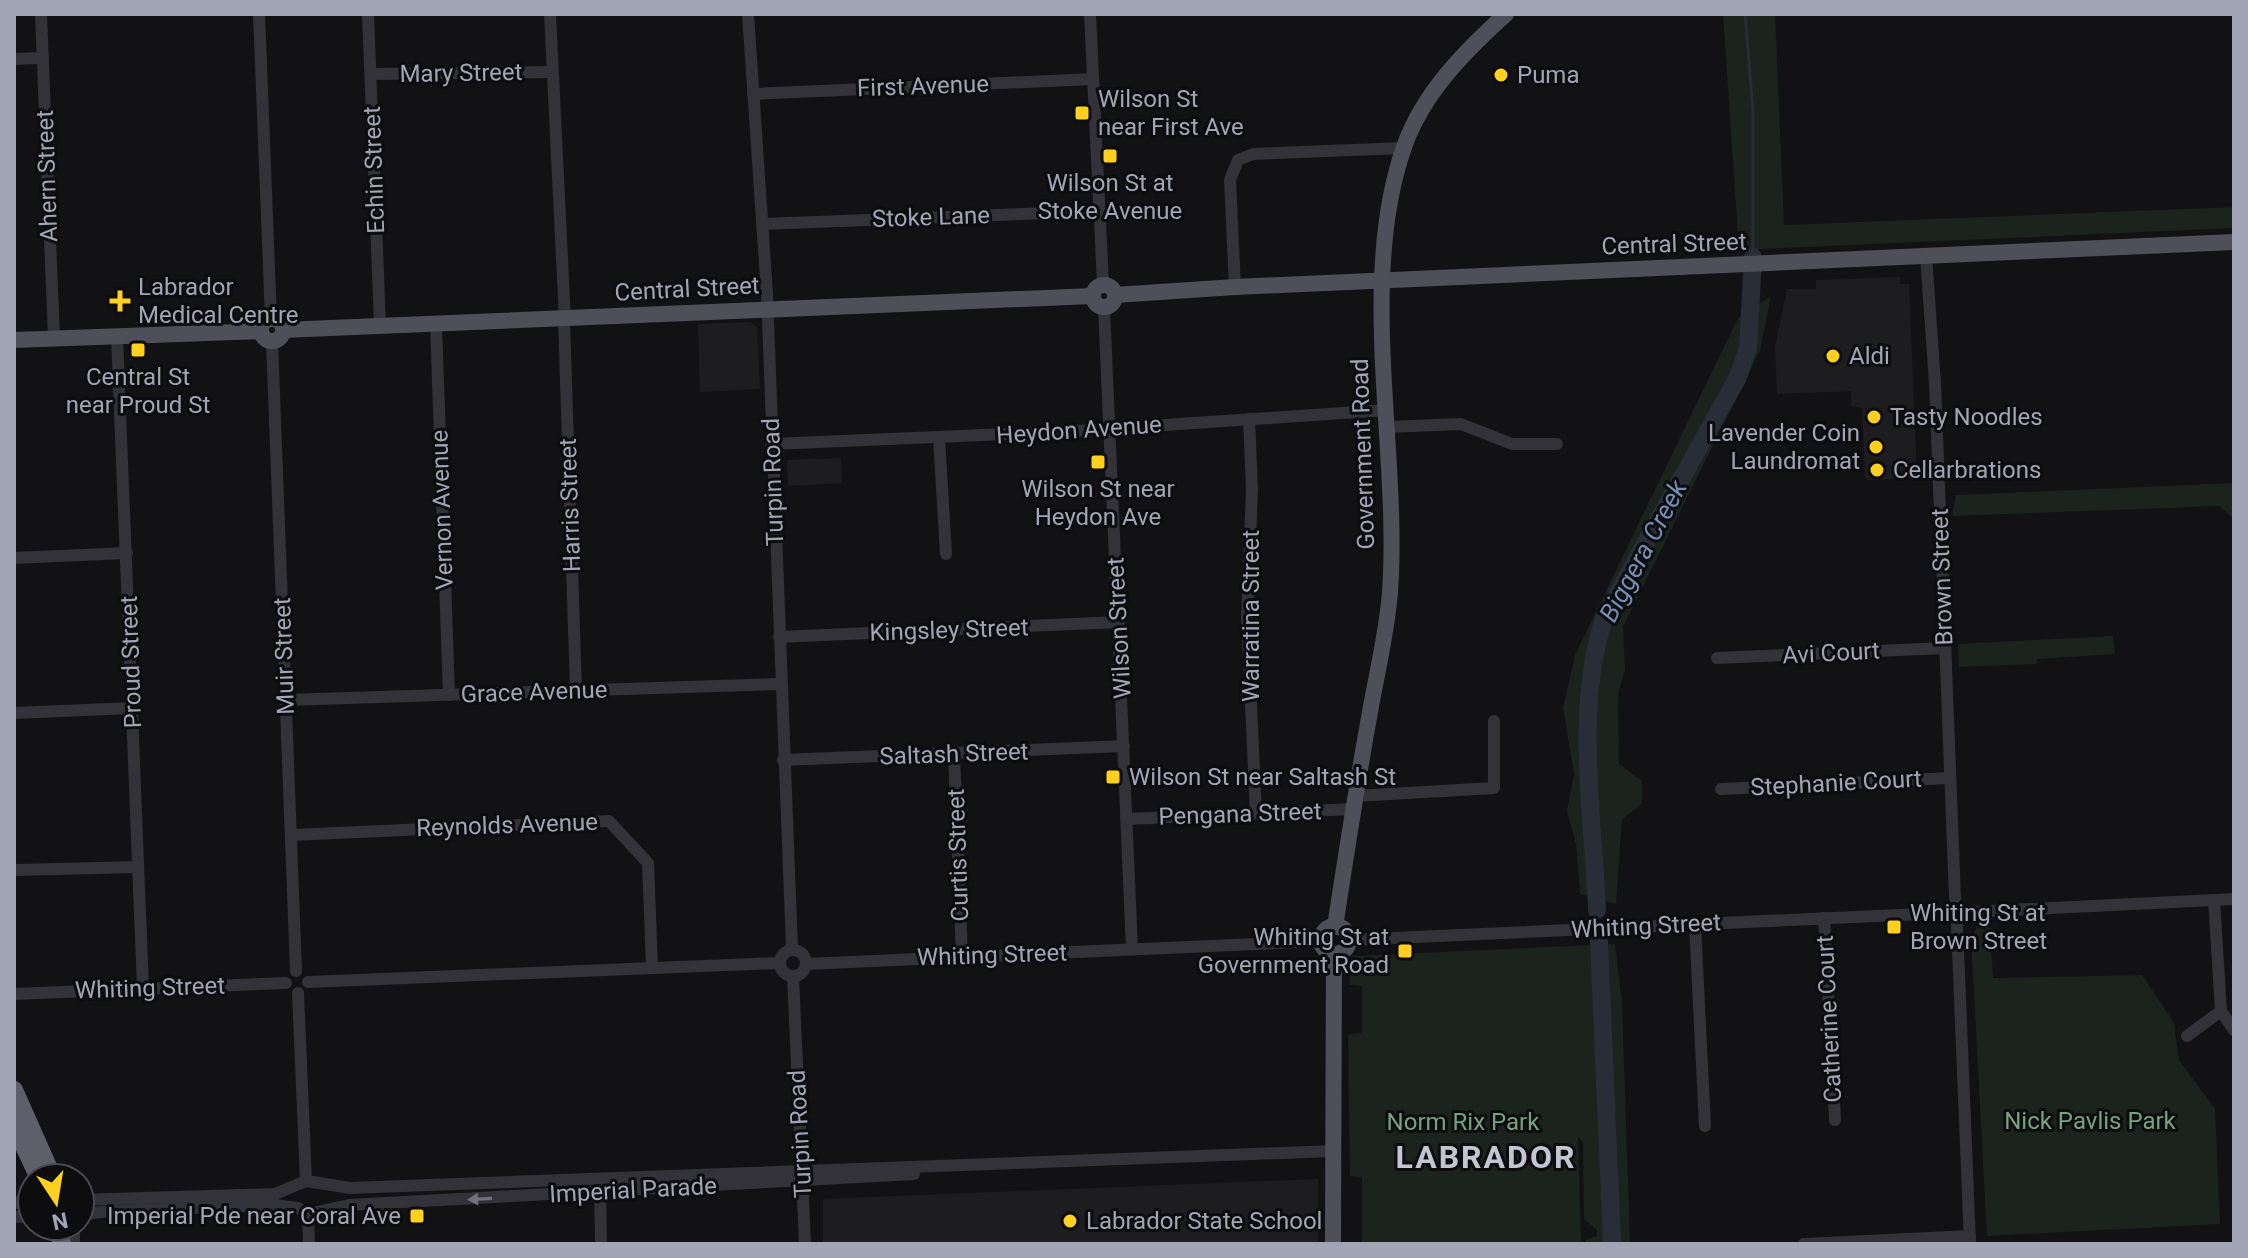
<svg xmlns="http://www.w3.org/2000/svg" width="2248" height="1258" font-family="Roboto,sans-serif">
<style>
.built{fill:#1d1d20}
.green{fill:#1b231d}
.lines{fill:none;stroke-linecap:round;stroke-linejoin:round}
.stream{stroke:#272e38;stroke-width:3}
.river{stroke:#272e38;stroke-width:18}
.minor{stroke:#323238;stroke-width:12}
.major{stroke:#4e4f58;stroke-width:16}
.highway{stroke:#5e5f6a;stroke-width:18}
.oneway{fill:#6f717d}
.poi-dot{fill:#ffd01d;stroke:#0d0c0e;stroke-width:3}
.labels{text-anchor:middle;stroke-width:6;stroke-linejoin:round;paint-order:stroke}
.street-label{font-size:24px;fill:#a1a5b5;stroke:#0d0c0e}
.poi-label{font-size:24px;fill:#a1a5b5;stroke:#0d0c0e;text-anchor:start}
.park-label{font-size:24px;fill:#76a27f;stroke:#0d0c0e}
.water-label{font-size:26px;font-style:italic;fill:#758eb4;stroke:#0d0c0e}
.district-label{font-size:32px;font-weight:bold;letter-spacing:2px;fill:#c3c5d1;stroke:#0d0c0e}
</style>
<rect width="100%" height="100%" fill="#121113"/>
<g class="built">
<polygon points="1900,277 1900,284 1909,284 1917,478 1869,480 1865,477 1862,408 1851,406 1851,391 1777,394 1775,347 1787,289 1816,289 1816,280"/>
<polygon points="750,322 757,328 760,389 700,392 698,324"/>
<polygon points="841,458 842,483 788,486 787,460"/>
<polygon points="1318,1179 1318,1244 823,1244 823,1199"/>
</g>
<g class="green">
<polygon points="1723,14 1775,14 1784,225 2234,207 2234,228 1739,250"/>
<polygon points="1771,296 1760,350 1623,627 1625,669 1618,694 1619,764 1642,781 1642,803 1622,820 1616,904 1580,894 1576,844 1567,811 1574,774 1563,708 1575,655 1738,318"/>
<polygon points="2234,483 2234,519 2219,506 1952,516 1956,495"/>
<polygon points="2113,636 2115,654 2037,659 2037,664 1959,667 1958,644"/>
<polygon points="1990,926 1993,978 2142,975 2174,1023 2179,1060 2215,1109 2220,1224 1987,1236 1971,937 1977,928"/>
<polygon points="1615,944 1622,1002 1630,1244 1586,1244 1586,1240 1597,1236 1597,1230 1584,1219 1583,1142 1578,1137 1581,1244 1362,1244 1362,1177 1350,1176 1348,1034 1362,1033 1362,986 1350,985 1350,959 1354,956"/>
</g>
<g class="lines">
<polyline class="stream" points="1745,14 1753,112 1753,257"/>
<g class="river">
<path d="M1597 910C1593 815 1574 705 1605 616L1738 377 1748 348 1753 257"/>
<polyline points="1599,942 1612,1244"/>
</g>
<g class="minor">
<polyline points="41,14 54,338"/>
<polyline points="259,14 271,319"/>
<polyline points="368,14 380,326"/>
<polyline points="550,14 565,319"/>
<polyline points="748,14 767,294 792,949"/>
<polyline points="1090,14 1103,284"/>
<polyline points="14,59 43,58"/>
<polyline points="371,74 552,72"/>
<polyline points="753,94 1093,79"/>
<polyline points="762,224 1100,211"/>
<polyline points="1926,256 1935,383 1955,898"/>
<polyline points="1235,287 1230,180 1238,160 1253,154 1403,148"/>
<polyline points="1104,307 1132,949"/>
<polyline points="564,319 576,691"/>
<polyline points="436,324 449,695"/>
<polyline points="117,336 143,988"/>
<polyline points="272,342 296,971"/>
<polyline points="1249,419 1252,490 1247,618 1256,813"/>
<polyline points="1388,427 1461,424 1512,444 1557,444"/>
<polyline points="939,438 946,554"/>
<polyline points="771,444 1076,431 1387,410"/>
<polyline points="14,558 127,553"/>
<polyline points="779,637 1119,622"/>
<polyline points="1717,658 1945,648"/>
<polyline points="286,700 781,684"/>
<polyline points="14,713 133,708"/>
<polyline points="954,754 962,956"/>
<polyline points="783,760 1124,746"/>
<polyline points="1721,789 1950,778"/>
<polyline points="1355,796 1494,788 1494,721"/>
<polyline points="1127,819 1353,809"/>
<polyline points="291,835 609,821 648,863 652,967"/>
<polyline points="14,870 138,867"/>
<polyline points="2214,900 2221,1011 2234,1030"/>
<polyline points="1970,912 2234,899"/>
<polyline points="1824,918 1835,1120"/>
<polyline points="1695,924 1705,1126"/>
<polyline points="1957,925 1970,1244"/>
<polyline points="1349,940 1942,913"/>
<circle cx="793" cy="963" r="13"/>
<polyline points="806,964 1321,941"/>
<polyline points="793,976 805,1244"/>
<polyline points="308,982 779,963"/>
<polyline points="298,993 306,1181"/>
<polyline points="14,994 286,983"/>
<polyline points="2187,1036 2221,1011"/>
<polyline points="306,1181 350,1188 1334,1151"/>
<polyline points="600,1186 601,1244"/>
<polyline points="80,1200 275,1194 306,1181"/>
<polyline points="14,1203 32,1200"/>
<polyline points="308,1214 349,1205 914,1174"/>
<polyline points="308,1214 309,1244"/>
<polyline points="14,1217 32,1216"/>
<polyline points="80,1219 92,1213 112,1211 275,1205 298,1208 308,1214"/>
<polyline points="74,1242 74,1226"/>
<polyline points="1804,1244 1970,1236"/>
</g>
<g class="major">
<circle cx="1104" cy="296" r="11"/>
<polyline points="1115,295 1235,287 2234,242"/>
<circle cx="272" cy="330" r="11"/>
<polyline points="283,330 1092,296"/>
<polyline points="14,340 260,331"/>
<circle cx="1335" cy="940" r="14"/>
<path d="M1335 927C1346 855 1357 783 1370 712 1377 672 1387 632 1390 592 1400 451 1357 282 1404 147 1423 93 1465 51 1506 14"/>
<polyline points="1333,1244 1334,954"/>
</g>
<g class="highway">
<polyline points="14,1090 53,1178"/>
<polyline points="14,1125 39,1178"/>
<polyline points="57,1226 62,1244"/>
</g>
</g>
<defs><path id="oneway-solid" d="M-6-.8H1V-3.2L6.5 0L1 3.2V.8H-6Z" transform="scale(2)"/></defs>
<use class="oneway" href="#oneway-solid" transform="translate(480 1199) rotate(177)"/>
<g class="poi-dot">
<circle cx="1501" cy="75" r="8"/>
<rect x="1074" y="105" width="16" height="16" rx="4"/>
<rect x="1102" y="148" width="16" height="16" rx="4"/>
<path d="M116 289h8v8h8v8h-8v8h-8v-8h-8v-8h8z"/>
<rect x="130" y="342" width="16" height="16" rx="4"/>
<circle cx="1833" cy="356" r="8"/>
<circle cx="1874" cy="417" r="8"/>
<circle cx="1876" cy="447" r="8"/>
<rect x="1090" y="454" width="16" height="16" rx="4"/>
<circle cx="1877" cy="470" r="8"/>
<rect x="1105" y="769" width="16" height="16" rx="4"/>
<rect x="1886" y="919" width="16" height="16" rx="4"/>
<rect x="1397" y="943" width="16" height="16" rx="4"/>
<rect x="409" y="1208" width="16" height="16" rx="4"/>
<circle cx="1070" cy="1221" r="8"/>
</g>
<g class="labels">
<g class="street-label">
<text transform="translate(461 73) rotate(-1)" y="8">Mary Street</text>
<text transform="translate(923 86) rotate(-2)" y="8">First Avenue</text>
<text transform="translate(374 170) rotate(-92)" y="8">Echin Street</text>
<text transform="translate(47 176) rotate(-92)" y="8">Ahern Street</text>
<text transform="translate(931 217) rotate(-2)" y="8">Stoke Lane</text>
<text transform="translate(1674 244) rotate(-2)" y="8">Central Street</text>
<text transform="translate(687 289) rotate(-3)" y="8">Central Street</text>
<text transform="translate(1079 430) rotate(-4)" y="8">Heydon Avenue</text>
<text transform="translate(1363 454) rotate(-92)" y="8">Government Road</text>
<text transform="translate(773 482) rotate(-92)" y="8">Turpin Road</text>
<text transform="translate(570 505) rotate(-92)" y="8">Harris Street</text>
<text transform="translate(442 510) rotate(-92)" y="8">Vernon Avenue</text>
<text transform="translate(1942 577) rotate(-92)" y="8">Brown Street</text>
<text transform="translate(1251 616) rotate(-90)" y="8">Warratina Street</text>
<text transform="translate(1119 628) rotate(-93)" y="8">Wilson Street</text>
<text transform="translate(949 630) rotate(-2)" y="8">Kingsley Street</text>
<text transform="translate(1831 653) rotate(-3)" y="8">Avi Court</text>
<text transform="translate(284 656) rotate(-92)" y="8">Muir Street</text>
<text transform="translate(131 662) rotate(-92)" y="8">Proud Street</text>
<text transform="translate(534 692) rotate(-2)" y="8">Grace Avenue</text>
<text transform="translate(954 754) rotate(-2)" y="8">Saltash Street</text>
<text transform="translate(1836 783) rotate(-3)" y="8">Stephanie Court</text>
<text transform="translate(1240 814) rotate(-2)" y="8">Pengana Street</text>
<text transform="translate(507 825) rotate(-2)" y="8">Reynolds Avenue</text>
<text transform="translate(958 855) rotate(-92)" y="8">Curtis Street</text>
<text transform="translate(1646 926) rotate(-3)" y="8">Whiting Street</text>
<text transform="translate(992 955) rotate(-2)" y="8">Whiting Street</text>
<text transform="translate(150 988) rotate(-2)" y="8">Whiting Street</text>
<text transform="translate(1829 1019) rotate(-93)" y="8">Catherine Court</text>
<text transform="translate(800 1134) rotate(-93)" y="8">Turpin Road</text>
<text transform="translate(633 1190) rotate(-3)" y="8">Imperial Parade</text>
</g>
<g class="poi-label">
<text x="1517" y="83">Puma</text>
<text x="1098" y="107">Wilson St<tspan x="1098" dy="28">near First Ave</tspan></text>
<text x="1110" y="191" text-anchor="middle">Wilson St at<tspan x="1110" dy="28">Stoke Avenue</tspan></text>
<text x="138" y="295">Labrador<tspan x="138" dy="28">Medical Centre</tspan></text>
<text x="1849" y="364">Aldi</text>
<text x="138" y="385" text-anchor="middle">Central St<tspan x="138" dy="28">near Proud St</tspan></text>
<text x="1890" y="425">Tasty Noodles</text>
<text x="1860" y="441" text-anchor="end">Lavender Coin<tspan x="1860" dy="28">Laundromat</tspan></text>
<text x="1893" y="478">Cellarbrations</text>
<text x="1098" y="497" text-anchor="middle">Wilson St near<tspan x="1098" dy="28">Heydon Ave</tspan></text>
<text x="1129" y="785">Wilson St near Saltash St</text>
<text x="1910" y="921">Whiting St at<tspan x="1910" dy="28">Brown Street</tspan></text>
<text x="1389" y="945" text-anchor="end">Whiting St at<tspan x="1389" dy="28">Government Road</tspan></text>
<text x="401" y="1224" text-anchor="end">Imperial Pde near Coral Ave</text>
<text x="1086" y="1229">Labrador State School</text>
</g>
<g class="park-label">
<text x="2090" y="1129">Nick Pavlis Park</text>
<text x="1463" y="1130">Norm Rix Park</text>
</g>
<g class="water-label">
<text transform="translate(1643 551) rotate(-62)" y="9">Biggera Creek</text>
</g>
<g class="district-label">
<text x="1486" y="1168">LABRADOR</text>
</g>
</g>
<rect width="2248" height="1258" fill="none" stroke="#a1a5b5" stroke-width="32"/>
<g transform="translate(56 1202) rotate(168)"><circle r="38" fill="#0d0c0e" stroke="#484951" stroke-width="2"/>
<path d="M0-6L14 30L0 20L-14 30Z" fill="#ffd01d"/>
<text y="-12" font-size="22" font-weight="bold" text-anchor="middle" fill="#a1a5b5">N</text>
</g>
</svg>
